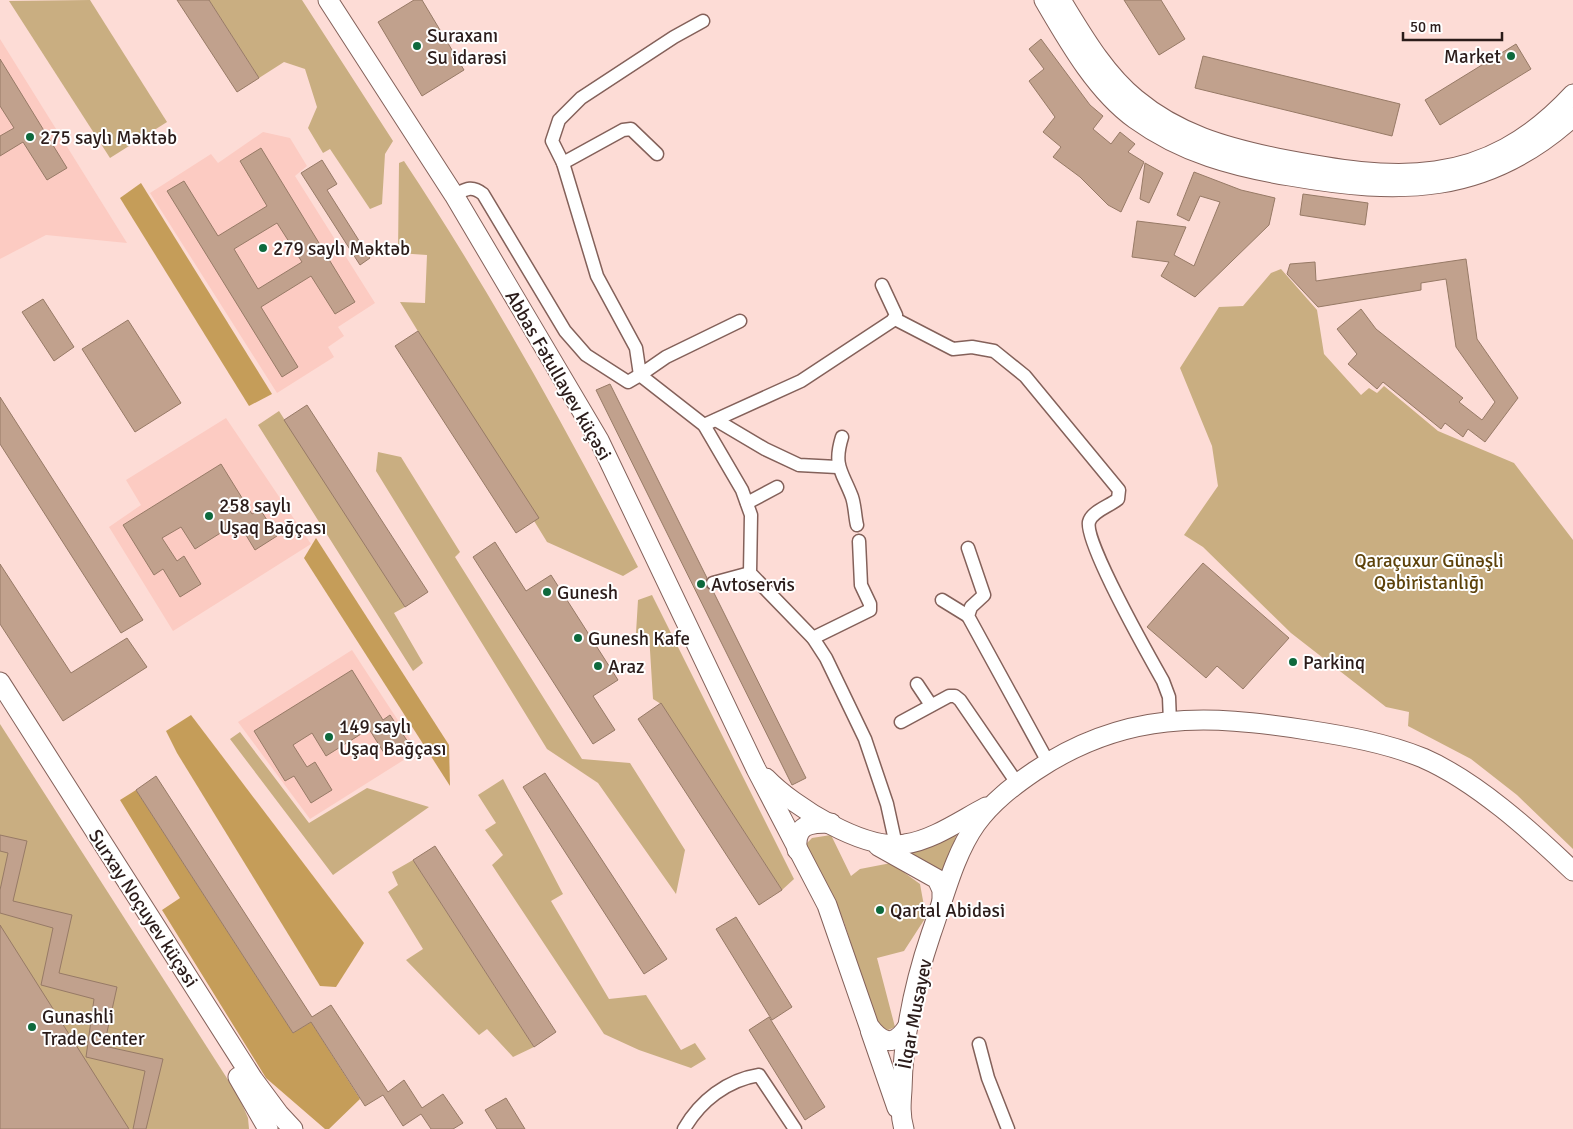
<svg xmlns="http://www.w3.org/2000/svg" width="1573" height="1129" font-family="Signika,sans-serif">
<style>
.built{fill:#fccbc2}
.green{fill:#c9ae81}
.forest{fill:#c59d59}
.building{fill:#c1a18d;stroke:#977a66;fill-rule:evenodd}
.lines{fill:none;stroke-linecap:round;stroke-linejoin:round}
.street-casing{stroke:#84615a;stroke-width:15}
.secondary-casing{stroke:#84615a;stroke-width:21}
.street{stroke:#fff;stroke-width:12}
.secondary{stroke:#fff;stroke-width:19}
.poi-dot{fill:#0e693d;stroke:#fff;stroke-width:2}
.labels{text-anchor:middle;stroke-width:4;stroke-linejoin:round;paint-order:stroke}
.poi-label{font-size:19px;fill:#2b1c1a;stroke:#fff;text-anchor:start}
.street-label{font-size:19px;fill:#2b1c1a;stroke:#fff}
.park-label{font-size:19px;fill:#5d420a;stroke:#fff}
</style>
<rect width="100%" height="100%" fill="#fddcd6"/>
<g class="built">
<polygon points="0,39 127,243 46,235 0,259"/>
<polygon points="263,132 290,138 307,166 295,176 375,303 338,327 344,336 328,347 334,357 277,393 150,193 211,154 218,163"/>
<polygon points="226,418 311,544 173,631 109,527 141,505 126,480"/>
<polygon points="352,650 418,751 310,819 238,722"/>
</g>
<g class="green">
<polygon points="90,0 167,122 110,158 9,1"/>
<polygon points="209,0 302,0 393,141 385,154 382,204 370,209 330,149 323,153 308,128 317,107 305,69 284,62 259,78"/>
<path d="M404 161C490 291 566 428 638 567L623 576 547 542 400 302 425 303 427 255 398 253 399 163Z"/>
<polygon points="1281,269 1317,310 1324,354 1361,395 1369,388 1377,393 1384,386 1438,431 1514,463 1573,540 1573,849 1517,795 1471,759 1408,726 1409,712 1386,707 1291,633 1203,547 1184,535 1218,486 1212,446 1180,368 1219,307 1243,306 1271,273"/>
<polygon points="279,411 405,607 394,613 423,663 413,671 258,425"/>
<polygon points="378,452 401,457 460,552 455,557 582,759 630,763 685,850 676,894 598,783 547,749 376,471"/>
<polygon points="652,595 794,879 782,890 661,704 653,699 649,634 636,633 638,600"/>
<polygon points="0,724 239,1097 248,1118 249,1129 126,1129 0,937"/>
<polygon points="240,732 309,823 367,788 429,807 333,875 230,739"/>
<polygon points="503,779 563,894 551,901 609,999 646,995 681,1050 695,1043 706,1059 691,1068 639,1050 604,1034 492,865 503,855 485,830 496,823 478,795"/>
<polygon points="959,828 943,872 902,853"/>
<polygon points="831,835 851,876 860,869 891,863 920,884 926,917 904,951 877,958 895,1027 886,1031 877,1024 844,922 805,845 812,838"/>
<polygon points="413,860 534,1047 513,1057 487,1029 479,1035 406,960 423,949 388,892 398,885 392,872"/>
</g>
<g class="forest">
<polygon points="141,183 272,394 249,406 120,198"/>
<polygon points="316,538 449,745 450,786 304,558"/>
<polygon points="191,715 364,943 336,987 320,986 177,753 166,731"/>
<polygon points="136,790 293,1033 311,1022 360,1099 329,1129 325,1129 266,1078 162,910 180,898 120,800"/>
</g>
<g class="building">
<polygon points="177,0 209,0 259,78 237,92"/>
<polygon points="414,0 422,0 464,70 422,96 378,22"/>
<polygon points="1124,0 1161,0 1185,39 1159,55"/>
<polygon points="1041,39 1090,105 1103,116 1093,129 1111,144 1120,132 1135,144 1128,152 1144,162 1121,212 1108,205 1080,177 1053,157 1061,147 1043,132 1055,117 1029,81 1044,69 1029,49"/>
<polygon points="1516,44 1531,69 1440,125 1425,100"/>
<polygon points="1203,56 1400,104 1392,136 1195,88"/>
<polygon points="0,59 67,168 47,180 23,142 0,156 0,136 14,128 0,106"/>
<path d="M261 148 355 302 335 314 311 276 261 307 298 367 282 377 167 191 184 181 218 236 267 206 240 161ZM277 223 302 262 258 289 234 249Z"/>
<polygon points="322,160 337,184 327,190 370,258 360,265 301,173"/>
<polygon points="1145,163 1163,173 1149,203 1140,199"/>
<polygon points="1194,172 1241,190 1275,198 1269,225 1195,297 1161,276 1169,262 1132,257 1137,221 1186,227 1174,255 1194,266 1220,202 1200,196 1189,221 1177,215"/>
<polygon points="1303,194 1368,203 1365,225 1300,215"/>
<polygon points="1466,259 1477,339 1518,398 1485,442 1468,429 1463,437 1445,423 1441,429 1383,382 1377,389 1348,364 1357,354 1337,329 1361,309 1376,329 1463,398 1459,402 1482,420 1495,402 1456,347 1446,279 1421,283 1421,290 1318,307 1287,274 1290,264 1315,262 1316,281"/>
<polygon points="43,299 74,347 54,361 22,312"/>
<polygon points="128,320 181,403 135,432 82,349"/>
<polygon points="418,331 539,518 516,533 395,346"/>
<polygon points="610,384 707,578 705,586 713,591 806,778 792,785 596,390"/>
<polygon points="0,397 143,620 121,633 0,444"/>
<polygon points="307,405 428,592 405,607 284,420"/>
<polygon points="221,464 252,514 260,509 277,536 255,550 238,522 195,549 181,527 162,538 177,561 184,556 201,584 180,597 163,569 154,575 123,525"/>
<polygon points="495,542 526,591 551,575 618,680 593,696 615,730 593,744 473,557"/>
<polygon points="1203,563 1289,638 1243,689 1217,666 1206,678 1147,627"/>
<polygon points="0,564 71,673 127,638 147,667 63,721 0,624"/>
<polygon points="352,670 383,720 390,715 408,742 386,756 369,729 326,756 312,733 293,745 307,767 315,762 332,790 311,803 294,776 285,781 254,731"/>
<polygon points="661,703 782,890 759,905 638,719"/>
<polygon points="545,773 667,959 644,974 523,787"/>
<polygon points="156,776 312,1017 331,1005 388,1092 404,1080 422,1108 443,1094 463,1123 453,1129 431,1129 421,1114 403,1126 383,1095 365,1106 311,1022 293,1033 136,790"/>
<polygon points="0,835 27,841 13,901 72,915 59,973 117,987 104,1046 163,1059 146,1129 133,1129 145,1071 86,1057 94,999 41,985 53,928 0,913 0,890 8,853 0,851"/>
<polygon points="435,846 556,1032 534,1047 413,860"/>
<polygon points="736,917 792,1007 772,1020 716,929"/>
<polygon points="0,925 93,1072 129,1129 0,1129"/>
<polygon points="769,1017 825,1107 805,1120 749,1030"/>
<polygon points="506,1098 525,1129 497,1129 485,1110"/>
</g>
<g class="lines">
<g class="street-casing">
<g id="street">
<polyline points="703,21 674,37 581,98 559,120 552,141 563,163 597,276 636,348 640,375 666,357 740,321"/>
<polyline points="563,163 623,130 631,129 657,154"/>
<path d="M454 195C466 189 472 185 483 194L565 331 586 355 628 382 640 375 704 425 742 490 751 515 750 573 813 638 826 658 865 739 887 804 896 845"/>
<path d="M895 319 953 349 972 347 994 351 1025 376 1119 490 1118 499C1110 506 1092 511 1089 522 1084 542 1150 658 1163 681L1169 697 1170 722"/>
<polyline points="716,420 765,449 799,465 837,467"/>
<polyline points="704,425 801,381 892,321 896,315 882,285"/>
<path d="M842 437C833 466 842 471 852 497 855 506 855 517 857 525"/>
<polyline points="747,503 777,487"/>
<polyline points="968,548 984,595 971,607 968,616 1048,762"/>
<polyline points="713,583 750,573"/>
<polyline points="942,600 968,616"/>
<polyline points="813,638 870,610 870,604 861,585 859,541"/>
<polyline points="917,684 931,705"/>
<polyline points="901,722 949,696 955,696 960,700 1017,783"/>
<polyline points="979,1044 988,1078 1008,1129"/>
<path d="M684 1129C700 1101 727 1080 759 1075L795 1129"/>
</g>
</g>
<g class="secondary-casing">
<g id="secondary">
<path d="M328 0 454 195 599 440 756 769 827 905 869 1026C883 1045 895 1046 908 1026"/>
<path d="M1044 0C1068 41 1096 91 1135 119 1182 153 1234 167 1290 176 1399 195 1486 196 1573 117"/>
<path d="M1061 0C1082 34 1104 73 1136 99 1178 134 1225 147 1277 158 1395 181 1483 191 1573 94"/>
<polyline points="0,682 253,1079 279,1114 293,1129"/>
<path d="M766 778C794 807 864 851 905 844 933 840 961 820 986 807"/>
<polyline points="878,846 937,879 942,890 942,902"/>
<path d="M797 850C795 824 809 823 831 823"/>
<polyline points="870,1030 897,1108"/>
<polyline points="238,1077 268,1129"/>
<path d="M904 1129C900 1116 901 1103 902 1090 903 1037 914 984 931 934 944 898 954 855 976 824 992 802 1013 786 1035 771 1124 711 1206 714 1307 730 1346 736 1386 743 1423 758 1476 781 1531 831 1573 871"/>
</g>
</g>
<use href="#street" class="street"/>
<use href="#secondary" class="secondary"/>
</g>
<g class="poi-dot">
<circle cx="417" cy="46" r="5"/>
<circle cx="1511" cy="56" r="5"/>
<circle cx="30" cy="137" r="5"/>
<circle cx="263" cy="248" r="5"/>
<circle cx="209" cy="516" r="5"/>
<circle cx="701" cy="584" r="5"/>
<circle cx="547" cy="592" r="5"/>
<circle cx="578" cy="638" r="5"/>
<circle cx="1293" cy="662" r="5"/>
<circle cx="598" cy="666" r="5"/>
<circle cx="329" cy="737" r="5"/>
<circle cx="880" cy="910" r="5"/>
<circle cx="32" cy="1027" r="5"/>
</g>
<g class="labels">
<g class="poi-label">
<text x="427" y="42">Suraxanı<tspan x="427" dy="22">Su idarəsi</tspan></text>
<text x="1501" y="63" text-anchor="end">Market</text>
<text x="40" y="144">275 saylı Məktəb</text>
<text x="273" y="255">279 saylı Məktəb</text>
<text x="219" y="512">258 saylı<tspan x="219" dy="22">Uşaq Bağçası</tspan></text>
<text x="711" y="591">Avtoservis</text>
<text x="557" y="599">Gunesh</text>
<text x="588" y="645">Gunesh Kafe</text>
<text x="1303" y="669">Parkinq</text>
<text x="608" y="673">Araz</text>
<text x="339" y="733">149 saylı<tspan x="339" dy="22">Uşaq Bağçası</tspan></text>
<text x="890" y="917">Qartal Abidəsi</text>
<text x="42" y="1023">Gunashli<tspan x="42" dy="22">Trade Center</tspan></text>
</g>
<g class="street-label">
<text transform="translate(559 375) rotate(60)" y="7">Abbas Fətullayev küçəsi</text>
<text transform="translate(144 908) rotate(57)" y="7">Surxay Noçuyev küçəsi</text>
<text transform="translate(914 1014) rotate(-79)" y="7">İlqar Musayev</text>
</g>
<g class="park-label">
<text x="1429" y="567">Qaraçuxur Günəşli<tspan x="1429" dy="22">Qəbiristanlığı</tspan></text>
</g>
</g>
<path d="M1403 32v8h99v-8" fill="none" stroke="#2b1c1a" stroke-width="2.5"/>
<text x="1410" y="32" font-size="15" fill="#2b1c1a" stroke="#ffffff" stroke-width="4" paint-order="stroke">50 m</text>
</svg>
